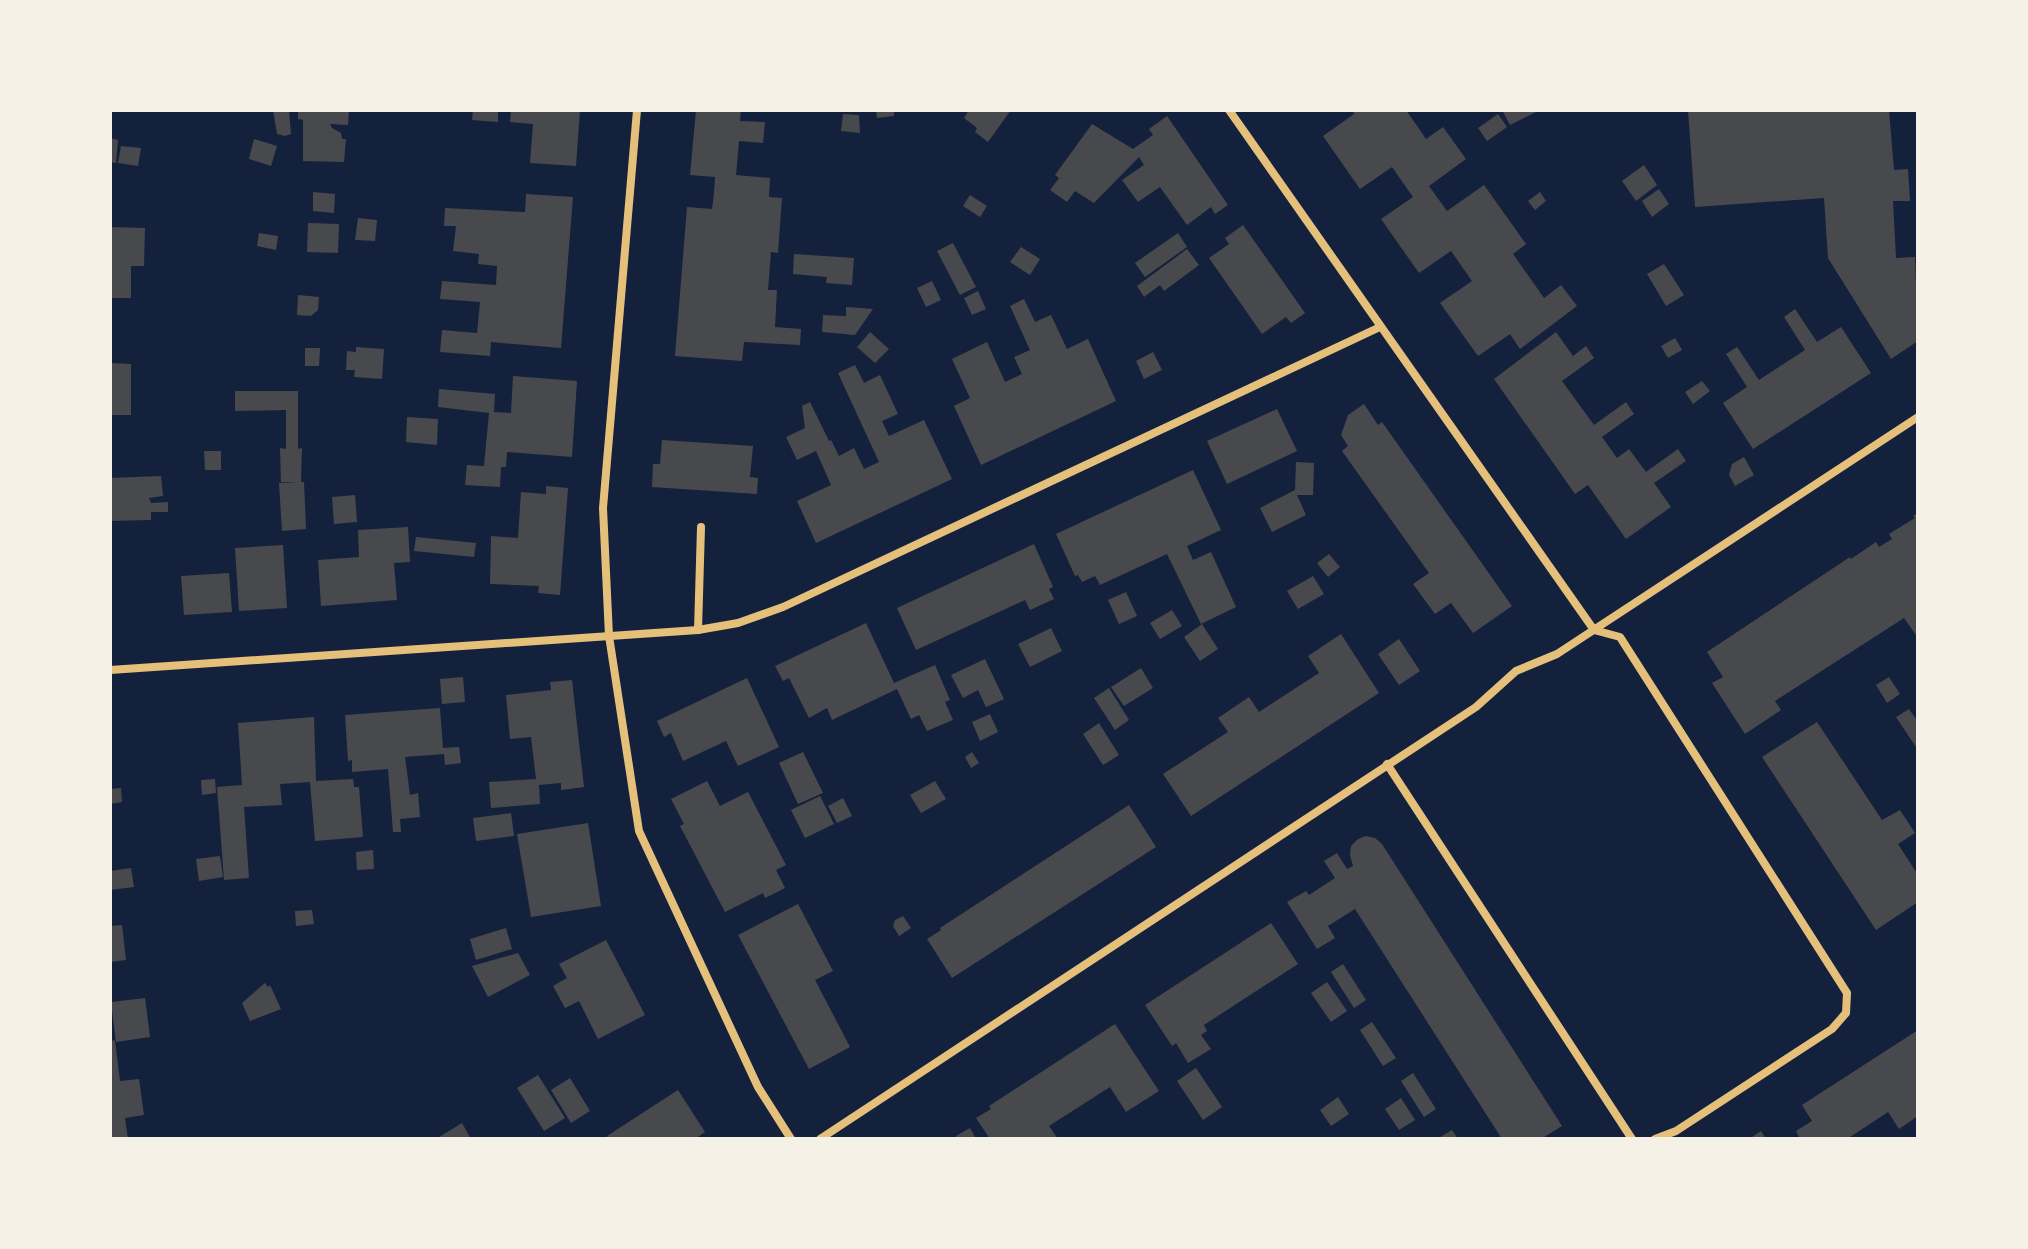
<svg xmlns="http://www.w3.org/2000/svg" width="2028" height="1249" font-family="'Nunito Sans',sans-serif">
<style>
.building{fill:#48494c}
.lines{fill:none;stroke-linecap:round;stroke-linejoin:round}
.minor{stroke:#e5c07b;stroke-width:8}
</style>
<rect width="100%" height="100%" fill="#14213d"/>
<g class="building">
<polygon points="273,110 289,110 291,134 285,136 277,134"/>
<polygon points="298,110 349,110 348,125 330,124 332,128 341,133 342,139 346,139 344,162 303,161 303,120 298,119"/>
<polygon points="473,110 498,110 498,122 472,120"/>
<polygon points="511,110 580,110 576,166 530,163 533,124 510,122"/>
<polygon points="696,110 741,110 740,121 765,122 763,143 739,141 736,175 770,178 769,197 782,198 778,253 771,252 768,290 777,290 775,327 801,329 800,345 744,342 742,361 675,356 687,207 712,209 714,193 715,177 690,175"/>
<polygon points="876,110 894,110 894,116 877,118"/>
<polygon points="969,110 1011,110 988,142 975,132 977,128 964,118"/>
<polygon points="1352,110 1406,110 1426,139 1443,127 1466,159 1429,186 1447,211 1484,185 1526,244 1513,254 1544,298 1561,285 1577,306 1520,349 1510,334 1478,356 1440,303 1472,281 1451,251 1419,273 1381,219 1413,197 1392,167 1360,189 1323,136 1354,114"/>
<polygon points="1502,110 1540,110 1510,125"/>
<polygon points="1688,110 1889,110 1894,170 1908,169 1910,201 1893,201 1896,258 1915,257 1918,341 1891,359 1828,258 1824,198 1695,207"/>
<polygon points="843,114 859,115 860,133 841,131"/>
<polygon points="1498,114 1507,127 1487,141 1478,128"/>
<polygon points="1167,116 1228,205 1215,214 1211,207 1187,225 1160,187 1138,202 1122,180 1144,165 1139,157 1094,203 1075,191 1067,202 1050,190 1059,178 1055,175 1092,124 1133,149 1153,135 1149,129"/>
<polygon points="110,138 118,140 116,163 110,162"/>
<polygon points="254,139 277,146 271,166 249,159"/>
<polygon points="121,146 141,148 138,166 118,163"/>
<polygon points="1644,165 1657,185 1636,201 1622,181"/>
<polygon points="1659,189 1669,204 1652,217 1642,201"/>
<polygon points="313,192 335,194 334,213 313,211"/>
<polygon points="1540,192 1546,201 1535,210 1528,201"/>
<polygon points="526,194 573,197 561,348 491,342 490,356 440,352 442,330 477,333 480,302 440,299 442,281 496,285 497,266 478,264 479,254 453,251 456,226 444,226 445,208 525,212"/>
<polygon points="970,195 987,206 980,217 963,206"/>
<polygon points="358,218 377,220 375,241 355,240"/>
<polygon points="308,223 339,224 338,253 307,252"/>
<polygon points="1243,225 1305,313 1291,323 1286,317 1262,334 1209,258 1229,244 1225,238"/>
<polygon points="110,227 145,228 144,266 131,266 131,298 110,298"/>
<polygon points="259,233 278,236 276,250 257,246"/>
<polygon points="1178,233 1187,247 1145,277 1135,263"/>
<polygon points="953,243 976,287 960,295 937,251"/>
<polygon points="1021,247 1040,259 1030,275 1010,262"/>
<polygon points="1187,249 1199,265 1164,291 1160,285 1144,297 1137,286"/>
<polygon points="794,254 854,258 852,285 826,283 827,277 793,274"/>
<polygon points="1664,264 1684,295 1666,306 1647,274"/>
<polygon points="932,281 941,300 926,307 917,288"/>
<polygon points="978,291 986,309 972,315 964,298"/>
<polygon points="298,295 319,297 318,310 311,316 297,315"/>
<polygon points="1024,299 1035,322 1051,315 1067,349 1088,339 1116,401 981,465 954,406 970,398 952,359 987,342 1005,382 1022,374 1014,357 1030,350 1010,306"/>
<polygon points="846,307 873,309 855,335 822,332 823,315 846,316"/>
<polygon points="1795,309 1817,342 1841,327 1871,373 1753,449 1723,403 1747,387 1726,354 1737,347 1759,380 1805,350 1784,317"/>
<polygon points="870,332 889,349 875,363 857,347"/>
<polygon points="1556,332 1573,356 1586,346 1594,358 1562,381 1594,425 1626,402 1634,414 1602,437 1617,458 1629,449 1646,472 1678,449 1686,461 1654,483 1671,507 1626,539 1588,485 1575,494 1494,379"/>
<polygon points="1675,338 1682,350 1668,358 1661,346"/>
<polygon points="356,347 384,349 382,379 354,377 355,370 346,370 347,351 356,352"/>
<polygon points="305,348 320,348 319,366 305,366"/>
<polygon points="1153,352 1162,370 1144,379 1136,361"/>
<polygon points="110,363 131,364 131,415 110,415"/>
<polygon points="855,365 864,383 880,375 898,414 882,421 889,436 924,420 952,479 816,543 797,501 831,485 816,451 797,460 786,437 805,428 802,406 810,402 829,441 831,440 839,456 854,448 864,469 879,462 838,373"/>
<polygon points="513,376 577,381 572,457 507,452 506,467 501,467 500,487 465,485 467,465 484,466 489,413 438,407 439,389 495,394 494,412 511,413"/>
<polygon points="1702,381 1710,391 1693,404 1685,392"/>
<polygon points="235,391 298,391 298,449 302,448 301,482 304,482 306,529 282,531 279,483 298,482 281,482 280,448 286,449 286,410 235,411"/>
<polygon points="1364,404 1378,425 1382,422 1512,606 1473,633 1451,603 1435,614 1413,584 1429,573 1342,451 1348,446 1341,435 1348,415"/>
<polygon points="1277,409 1297,451 1227,484 1207,441"/>
<polygon points="407,417 438,419 437,445 406,442"/>
<polygon points="662,440 753,446 750,477 758,478 757,494 652,487 653,464 660,464"/>
<polygon points="204,451 221,451 221,470 205,470"/>
<polygon points="1744,457 1754,475 1735,486 1729,475 1732,464"/>
<polygon points="1296,462 1314,463 1313,495 1297,495 1306,515 1272,532 1260,508 1295,490"/>
<polygon points="1193,470 1221,530 1187,546 1193,560 1211,552 1236,607 1201,624 1167,554 1100,585 1095,576 1082,582 1078,575 1075,576 1056,534"/>
<polygon points="161,476 163,496 149,498 151,503 168,502 168,512 151,512 151,520 110,521 110,478"/>
<polygon points="546,486 568,488 560,595 538,593 539,586 490,584 491,536 518,538 521,492 546,494"/>
<polygon points="355,495 357,522 334,524 332,497"/>
<polygon points="1918,513 1918,638 1904,618 1775,701 1781,710 1745,734 1712,683 1723,677 1707,652 1850,557 1851,559 1876,542 1879,547 1892,539 1889,534 1915,518 1913,516"/>
<polygon points="408,527 410,562 394,563 397,600 321,606 318,560 359,557 358,530"/>
<polygon points="416,537 476,543 474,557 414,551"/>
<polygon points="1034,544 1053,587 1049,589 1054,599 1030,610 1025,600 916,650 897,608"/>
<polygon points="283,545 287,608 239,611 235,548"/>
<polygon points="1329,554 1340,567 1328,577 1317,563"/>
<polygon points="229,573 232,612 184,615 181,576"/>
<polygon points="1313,576 1324,594 1298,609 1287,591"/>
<polygon points="1126,592 1137,616 1119,624 1108,600"/>
<polygon points="1172,610 1182,626 1160,639 1150,623"/>
<polygon points="866,623 894,683 935,665 950,700 945,702 953,720 927,731 919,715 911,719 897,689 832,720 827,708 809,718 789,678 783,681 775,666"/>
<polygon points="1202,624 1218,649 1200,661 1184,637"/>
<polygon points="1051,628 1062,651 1030,667 1018,644"/>
<polygon points="1341,634 1379,693 1191,816 1163,774 1228,732 1218,718 1249,697 1259,712 1319,673 1308,656"/>
<polygon points="1399,639 1420,671 1399,685 1378,654"/>
<polygon points="985,659 1004,699 986,707 978,690 963,698 951,675"/>
<polygon points="1141,668 1153,688 1124,706 1111,687"/>
<polygon points="463,677 465,702 442,704 440,679"/>
<polygon points="1889,677 1900,694 1887,703 1876,685"/>
<polygon points="747,678 779,747 738,766 726,741 683,761 671,733 664,737 657,721"/>
<polygon points="572,680 584,787 561,790 561,783 539,785 540,804 491,808 489,782 536,779 531,737 510,739 506,695 551,690 550,682"/>
<polygon points="1109,688 1129,720 1115,730 1094,698"/>
<polygon points="440,708 443,748 459,747 461,763 445,765 444,754 405,757 410,795 418,793 420,817 400,819 401,832 393,832 388,769 352,772 352,760 348,761 345,715"/>
<polygon points="1909,709 1918,722 1918,750 1896,717"/>
<polygon points="990,714 998,732 980,741 972,722"/>
<polygon points="314,717 316,781 353,779 354,787 359,787 363,837 315,841 310,782 280,784 282,805 244,807 249,878 224,880 217,787 242,785 238,723"/>
<polygon points="1817,722 1882,820 1900,810 1915,833 1898,844 1918,875 1918,902 1876,930 1762,757"/>
<polygon points="1099,723 1119,755 1103,765 1083,734"/>
<polygon points="803,752 823,793 798,804 779,763"/>
<polygon points="972,752 979,763 971,768 965,757"/>
<polygon points="215,779 216,793 202,795 201,780"/>
<polygon points="707,781 720,806 748,792 786,865 776,870 785,888 765,898 763,893 725,912 680,826 684,824 671,799"/>
<polygon points="935,781 946,799 921,813 910,795"/>
<polygon points="121,788 122,802 110,804 110,789"/>
<polygon points="820,796 834,824 805,838 791,810"/>
<polygon points="843,798 852,816 837,823 828,806"/>
<polygon points="1129,805 1156,847 952,978 927,939 941,930 940,928"/>
<polygon points="511,813 514,836 476,841 473,818"/>
<polygon points="588,823 601,906 531,917 517,834"/>
<polygon points="1366,836 1375,838 1382,844 1562,1126 1541,1139 1502,1139 1355,909 1328,926 1335,938 1317,949 1287,902 1306,891 1309,895 1335,878 1324,861 1337,853 1347,869 1353,866 1350,855 1351,846 1358,839"/>
<polygon points="373,850 374,869 357,870 356,852"/>
<polygon points="220,856 223,877 199,881 196,859"/>
<polygon points="131,868 134,887 110,890 110,871"/>
<polygon points="798,904 833,971 815,980 850,1047 809,1069 738,935"/>
<polygon points="312,910 314,924 296,926 295,911"/>
<polygon points="903,916 911,928 899,936 893,926 895,920"/>
<polygon points="1271,923 1298,964 1204,1025 1207,1031 1201,1035 1211,1049 1188,1063 1176,1043 1172,1046 1145,1005"/>
<polygon points="122,925 126,960 110,962 110,926"/>
<polygon points="506,928 512,949 476,960 470,939"/>
<polygon points="606,940 645,1015 598,1039 579,1001 565,1008 553,986 567,978 559,964"/>
<polygon points="518,953 530,975 488,997 472,966"/>
<polygon points="1343,964 1366,1000 1354,1008 1331,972"/>
<polygon points="1327,982 1347,1011 1331,1022 1311,993"/>
<polygon points="265,983 268,987 270,985 281,1009 250,1021 242,1003"/>
<polygon points="145,998 150,1037 116,1042 111,1002"/>
<polygon points="1372,1022 1396,1058 1383,1066 1360,1030"/>
<polygon points="1115,1024 1159,1091 1126,1112 1110,1087 1049,1126 1058,1139 990,1139 976,1118 991,1109 989,1106"/>
<polygon points="1918,1030 1918,1116 1899,1129 1888,1112 1847,1139 1800,1139 1796,1131 1812,1121 1802,1105"/>
<polygon points="115,1040 120,1081 139,1079 144,1115 125,1118 128,1139 110,1139 110,1041"/>
<polygon points="1196,1068 1222,1107 1203,1120 1177,1081"/>
<polygon points="1413,1073 1436,1109 1424,1117 1401,1081"/>
<polygon points="538,1075 565,1118 544,1131 517,1088"/>
<polygon points="570,1078 590,1111 571,1123 551,1090"/>
<polygon points="678,1090 705,1132 695,1139 609,1139 607,1136"/>
<polygon points="1338,1097 1349,1114 1331,1126 1320,1110"/>
<polygon points="1401,1098 1415,1120 1399,1130 1385,1109"/>
<polygon points="462,1123 471,1139 436,1139"/>
<polygon points="970,1128 976,1139 958,1139 956,1136"/>
<polygon points="1452,1130 1458,1139 1437,1139"/>
<polygon points="1761,1131 1766,1139 1749,1139"/>
</g>
<g class="lines">
<g class="minor">
<polyline points="637,110 603,508 609,636 639,831 758,1087 791,1139"/>
<polyline points="1229,110 1594,630 1620,637 1847,993 1846,1013 1832,1029 1676,1131 1655,1139"/>
<polyline points="698,630 701,527"/>
<polyline points="110,670 698,630 738,623 783,607 1380,327"/>
<polyline points="1387,764 1632,1139"/>
<polyline points="820,1139 1476,707 1516,671 1557,654 1918,417"/>
</g>
</g>
<rect width="2028" height="1249" fill="none" stroke="#f6f1e7" stroke-width="224"/>
</svg>
